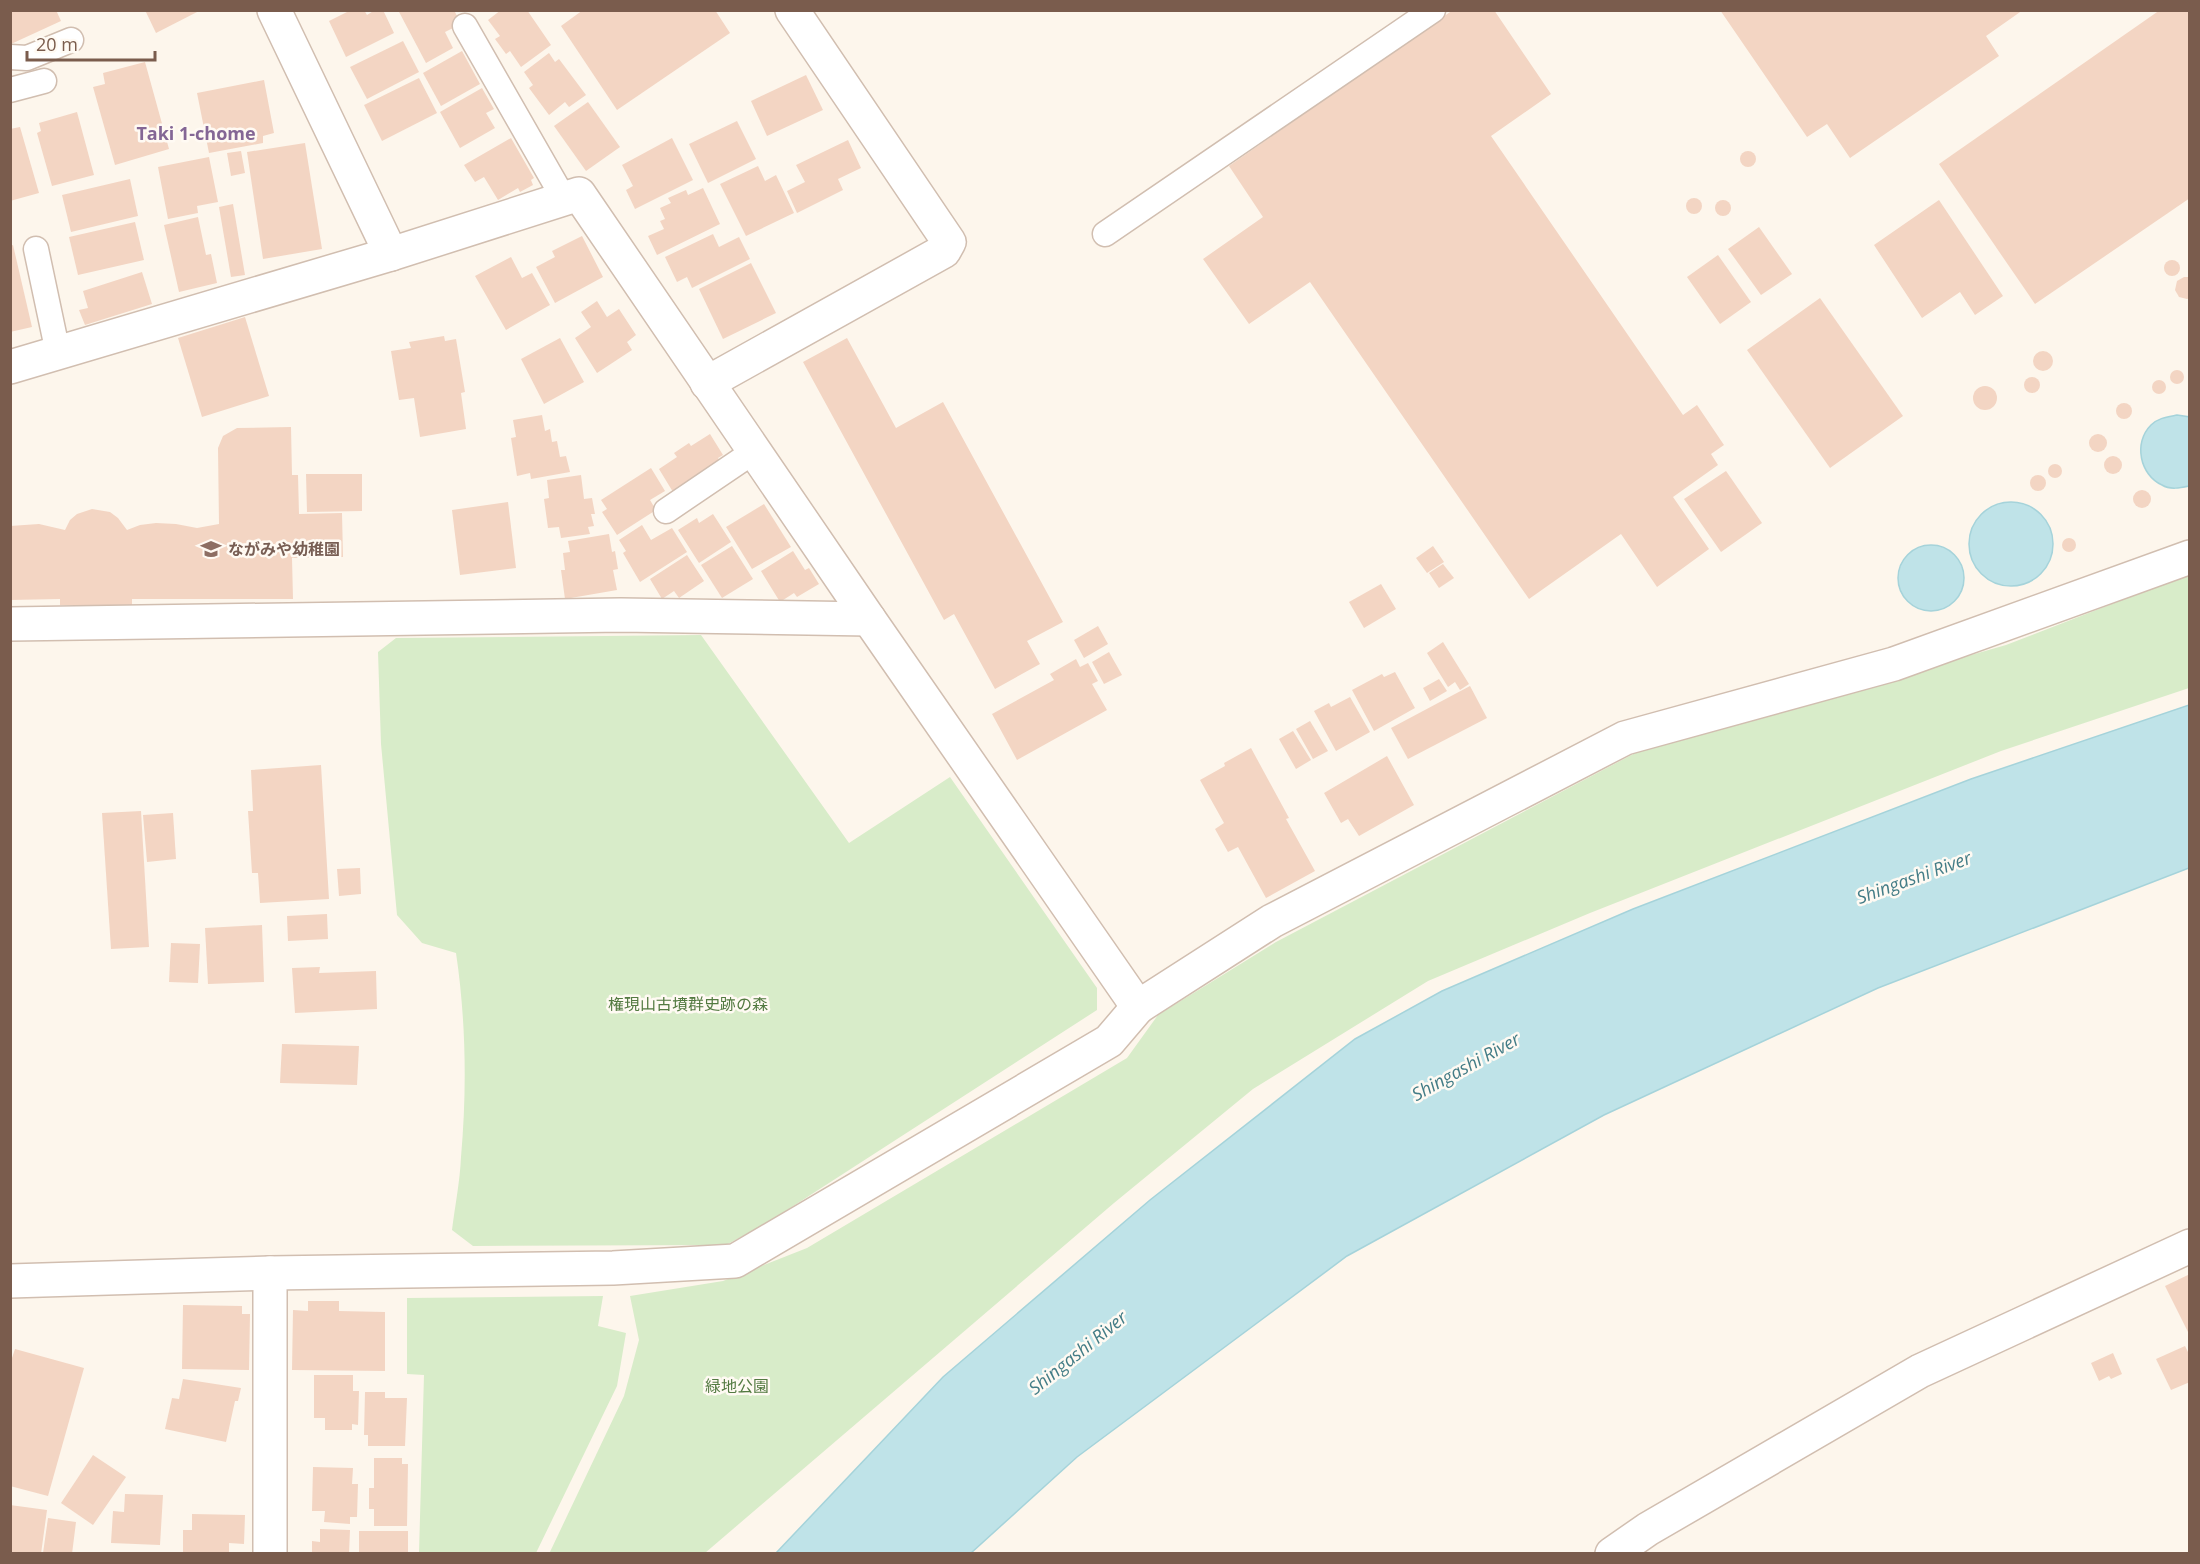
<svg xmlns="http://www.w3.org/2000/svg" width="2200" height="1564" font-family="'Open Sans','Noto Sans JP',sans-serif">
<style>
.green{fill:#d8ecc9}
.water{fill:#bfe3e8;stroke:#a5d3da;stroke-width:1.5}
.building{fill:#f3d5c3}
.lines{fill:none;stroke-linecap:round;stroke-linejoin:round}
.service-casing{stroke:#d1beb0;stroke-width:27}
.minor-casing{stroke:#d1beb0;stroke-width:36}
.tertiary-casing{stroke:#d1beb0;stroke-width:36}
.service{stroke:#fff;stroke-width:24}
.minor{stroke:#fff;stroke-width:33}
.tertiary{stroke:#fff;stroke-width:33}
.labels{text-anchor:middle;stroke-width:5;stroke-linejoin:round;paint-order:stroke}
.education-label{font-size:16px;font-weight:bold;fill:#785e54;stroke:#fffaf3;text-anchor:start}
.park-label{font-size:16px;fill:#537a41;stroke:#fffaf3}
.neighbourhood-label{font-size:18px;font-weight:bold;fill:#846695;stroke:#fffaf3}
.water-label{font-size:18px;font-style:italic;fill:#437c86;stroke:#fffaf3}
</style>
<rect width="100%" height="100%" fill="#fdf6ec"/>
<g class="green">
<polygon points="2189,574 2189,688 2001,751 1590,913 1428,981 1253,1089 1114,1203 705,1553 549,1554 624,1396 639,1340 630,1296 723,1281 807,1248 1127,1058 1158,1015 1276,942 1641,750 2006,645"/>
<path d="M701 635 849 843 950 777 1097 988V1010L767 1223 726 1245 473 1246 452 1230C455 1206 460 1181 461 1157 467 1090 466 1020 456 953L422 943 397 915 381 744 378 652 396 638Z"/>
<polygon points="603,1296 598,1326 626,1333 617,1386 536,1553 419,1553 424,1375 407,1374 407,1298"/>
</g>
<g class="water">
<path d="M2177 415 2190 417 2189 486C2180 488 2170 490 2162 485 2140 475 2133 443 2151 425 2158 418 2167 417 2177 415Z"/>
<circle cx="2011" cy="544" r="42"/>
<circle cx="1931" cy="578" r="33"/>
<polygon points="2189,705 2189,868 1878,988 1604,1115 1347,1256 1077,1457 971,1553 776,1553 943,1377 1150,1200 1355,1039 1442,991 1633,909 1971,779"/>
</g>
<g class="building">
<polygon points="10,10 56,10 61,21 11,44"/>
<polygon points="145,10 201,10 156,33"/>
<polygon points="351,10 364,10 367,15 375,10 383,10 394,33 346,57 329,21"/>
<polygon points="398,10 454,10 461,24 445,32 453,48 426,63"/>
<polygon points="501,10 527,10 551,45 521,67 510,51 506,54 495,39 500,36 488,20"/>
<polygon points="583,10 715,10 730,33 617,110 561,26"/>
<polygon points="1453,10 1494,10 1551,94 1491,136 1683,415 1697,405 1724,445 1711,454 1718,465 1673,497 1709,549 1657,587 1621,534 1529,599 1310,282 1249,324 1203,259 1263,217 1229,166"/>
<polygon points="1720,10 2023,10 1986,36 1999,56 1850,158 1827,124 1807,137"/>
<polygon points="2160,10 2190,10 2190,198 2035,304 1939,164"/>
<polygon points="403,41 419,72 367,99 350,67"/>
<polygon points="462,51 480,84 441,106 423,73"/>
<polygon points="549,53 555,62 559,59 586,95 569,107 565,102 549,115 529,88 533,85 524,72"/>
<polygon points="145,62 169,149 115,165 93,87 105,84 103,73"/>
<polygon points="806,75 823,110 767,136 751,101"/>
<polygon points="419,78 437,113 382,141 364,105"/>
<polygon points="264,80 274,133 263,136 263,143 209,153 197,93"/>
<polygon points="482,88 494,109 486,113 495,128 460,148 440,112"/>
<polygon points="588,102 620,147 586,171 554,126"/>
<polygon points="77,112 94,175 52,186 37,133 41,131 39,123"/>
<polygon points="737,121 756,159 708,183 689,144"/>
<polygon points="20,127 39,193 10,201 10,129"/>
<polygon points="511,138 534,178 531,180 533,185 520,192 518,188 498,200 484,177 475,182 464,165"/>
<polygon points="672,138 693,180 635,209 626,190 633,186 622,165"/>
<polygon points="848,140 861,168 838,179 843,190 797,213 787,191 805,182 796,165"/>
<polygon points="305,143 322,249 263,259 247,152"/>
<polygon points="241,151 245,173 231,176 227,153"/>
<circle cx="1748" cy="159" r="8"/>
<polygon points="209,157 218,202 197,206 198,213 168,219 158,167"/>
<polygon points="758,166 765,181 776,175 794,213 746,236 720,184"/>
<polygon points="130,179 138,216 71,232 62,195"/>
<polygon points="703,188 720,224 657,255 648,236 664,229 660,221 665,219 660,208 671,203 668,198 686,190 688,195"/>
<circle cx="1694" cy="206" r="8"/>
<polygon points="1939,200 2003,296 1975,315 1960,292 1922,318 1874,245"/>
<circle cx="1723" cy="208" r="8"/>
<polygon points="233,204 245,275 231,277 219,207"/>
<polygon points="198,217 206,255 211,254 217,283 179,292 164,225"/>
<polygon points="135,222 144,260 78,275 69,237"/>
<polygon points="1759,227 1792,274 1761,295 1728,249"/>
<polygon points="713,234 719,247 739,237 750,259 692,288 687,277 677,282 665,257"/>
<polygon points="582,236 603,277 555,303 536,267 555,257 552,251"/>
<polygon points="13,245 32,327 10,332 10,246"/>
<polygon points="1718,255 1751,302 1720,324 1687,277"/>
<polygon points="511,257 522,278 532,273 550,305 506,330 475,276"/>
<circle cx="2172" cy="268" r="8"/>
<polygon points="751,263 776,313 723,339 699,289"/>
<polygon points="142,272 152,304 85,325 79,310 88,308 83,291"/>
<polygon points="2184,277 2190,277 2190,298 2187,299 2179,297 2175,290 2177,281"/>
<polygon points="1820,298 1903,416 1830,468 1747,350"/>
<polygon points="597,301 607,317 619,309 636,335 627,342 632,350 597,373 575,338 591,327 581,312"/>
<polygon points="245,317 269,396 202,417 178,338"/>
<polygon points="444,336 445,341 456,339 465,392 461,393 466,429 420,437 414,398 399,400 391,351 411,348 409,342"/>
<polygon points="560,338 584,382 544,404 521,359"/>
<polygon points="847,338 896,428 943,402 1063,622 1027,641 1040,664 995,689 954,614 944,620 803,362"/>
<circle cx="2043" cy="361" r="10"/>
<circle cx="2177" cy="377" r="7"/>
<circle cx="2032" cy="385" r="8"/>
<circle cx="2159" cy="387" r="7"/>
<circle cx="1985" cy="398" r="12"/>
<circle cx="2124" cy="411" r="8"/>
<polygon points="542,415 545,431 550,429 552,442 557,441 560,457 566,456 570,472 531,479 530,473 517,476 511,438 516,437 513,420"/>
<polygon points="291,427 292,475 298,475 299,514 342,513 343,557 292,558 293,599 132,599 132,605 60,605 60,599 10,600 10,526 39,524 65,530 70,520 77,514 92,509 110,512 118,518 127,530 140,525 156,523 176,524 197,528 219,524 218,448 223,436 237,428"/>
<circle cx="2098" cy="443" r="9"/>
<polygon points="710,434 723,455 718,458 720,461 673,492 659,469 677,457 674,453 689,443 691,446"/>
<circle cx="2113" cy="465" r="9"/>
<circle cx="2055" cy="471" r="7"/>
<polygon points="651,468 665,491 650,500 656,510 617,535 602,512 607,509 601,500"/>
<polygon points="1726,471 1762,523 1721,552 1684,499"/>
<polygon points="306,474 362,474 362,511 307,512"/>
<circle cx="2038" cy="483" r="8"/>
<polygon points="581,475 584,499 592,498 595,514 591,514 594,526 588,527 590,534 561,538 559,527 548,528 544,499 549,498 547,480"/>
<circle cx="2142" cy="499" r="9"/>
<polygon points="508,502 516,568 460,575 452,510"/>
<polygon points="764,504 791,547 752,569 726,527"/>
<polygon points="713,514 731,542 699,563 678,530 697,518 699,523"/>
<polygon points="642,525 651,540 672,528 687,552 640,582 623,553 626,551 619,540"/>
<polygon points="609,534 612,552 615,551 618,569 613,570 617,590 565,599 561,570 565,570 563,553 570,552 568,541"/>
<circle cx="2069" cy="545" r="7"/>
<polygon points="732,546 753,579 722,598 701,565"/>
<polygon points="1433,546 1444,562 1427,573 1416,558"/>
<polygon points="793,551 805,570 809,568 819,584 797,597 794,593 780,602 761,571"/>
<polygon points="687,555 704,581 679,598 674,591 662,599 650,579"/>
<polygon points="1443,564 1454,578 1439,588 1429,573"/>
<polygon points="1381,584 1396,609 1364,628 1349,602"/>
<polygon points="1098,626 1108,644 1084,658 1074,640"/>
<polygon points="1443,642 1469,684 1460,690 1455,682 1448,687 1427,653"/>
<polygon points="1109,652 1122,675 1104,684 1092,662"/>
<polygon points="1076,659 1080,667 1088,663 1098,681 1092,684 1107,710 1017,760 992,714 1054,680 1050,674"/>
<polygon points="1395,672 1415,708 1374,731 1352,690 1382,674 1384,677"/>
<polygon points="1439,679 1447,691 1430,701 1423,688"/>
<polygon points="1470,686 1487,718 1408,759 1391,728"/>
<polygon points="1350,697 1370,732 1336,751 1314,711 1329,703 1331,707"/>
<polygon points="1310,721 1328,751 1313,759 1296,729"/>
<polygon points="1293,731 1311,760 1296,769 1279,739"/>
<polygon points="1251,748 1289,818 1286,819 1315,871 1266,898 1238,847 1228,852 1215,829 1224,823 1200,780 1225,766 1224,763"/>
<polygon points="1387,756 1414,805 1359,836 1348,819 1341,823 1324,793"/>
<polygon points="321,765 329,899 260,903 258,873 252,873 248,811 253,811 251,770"/>
<polygon points="141,811 149,947 111,949 102,813"/>
<polygon points="173,813 176,859 147,862 143,815"/>
<polygon points="360,868 361,894 339,896 337,869"/>
<polygon points="327,914 328,939 288,941 287,916"/>
<polygon points="262,925 264,982 208,984 205,928"/>
<polygon points="171,943 200,944 198,983 169,982"/>
<polygon points="320,967 319,973 376,971 377,1009 295,1013 292,968"/>
<polygon points="282,1044 359,1046 357,1085 280,1083"/>
<polygon points="2190,1274 2190,1336 2165,1286"/>
<polygon points="308,1301 339,1301 339,1311 385,1312 385,1371 292,1370 293,1310 308,1311"/>
<polygon points="183,1305 242,1306 242,1314 250,1314 249,1370 182,1369"/>
<polygon points="2185,1346 2190,1356 2190,1382 2171,1390 2156,1359"/>
<polygon points="15,1349 84,1368 48,1496 10,1486 10,1364"/>
<polygon points="2113,1353 2122,1374 2111,1379 2109,1376 2099,1381 2091,1363"/>
<polygon points="314,1375 353,1375 353,1391 359,1391 358,1425 352,1424 352,1430 325,1430 325,1418 314,1418"/>
<polygon points="183,1379 241,1388 238,1401 235,1401 226,1442 165,1429 172,1398 179,1399"/>
<polygon points="365,1392 385,1392 385,1398 407,1398 405,1446 368,1446 368,1435 364,1435"/>
<polygon points="93,1455 126,1477 93,1525 61,1503"/>
<polygon points="374,1458 402,1458 402,1464 408,1464 407,1526 374,1526 374,1509 369,1509 369,1488 374,1488"/>
<polygon points="313,1467 353,1468 352,1484 358,1484 357,1517 350,1517 350,1524 324,1522 325,1511 312,1511"/>
<polygon points="125,1494 163,1495 160,1545 111,1543 113,1511 124,1512"/>
<polygon points="10,1505 47,1510 41,1554 10,1554"/>
<polygon points="192,1514 245,1515 244,1544 229,1543 229,1554 183,1554 183,1530 192,1530"/>
<polygon points="48,1518 76,1522 72,1554 43,1553"/>
<polygon points="320,1529 350,1530 349,1554 312,1554 312,1541 320,1542"/>
<rect x="359" y="1531" width="49" height="23"/>
</g>
<g class="lines">
<g class="service-casing">
<g id="service">
<polyline points="465,26 564,199"/>
<polyline points="10,57 27,58 71,40"/>
<polyline points="10,90 44,81"/>
<polyline points="1105,234 1433,10"/>
<polyline points="36,249 58,353"/>
<polyline points="666,511 753,452"/>
</g>
</g>
<g class="minor-casing">
<g id="minor">
<polyline points="274,10 391,254"/>
<polyline points="10,367 391,254 579,194 869,619 1138,1007 1272,921 1625,738 1894,664 2190,557"/>
<polyline points="707,383 944,251 949,242 792,10"/>
<polyline points="10,624 621,615 869,619"/>
<polyline points="270,1273 270,1554"/>
<polyline points="1612,1554 1648,1529 1920,1371 2190,1246"/>
</g>
</g>
<g class="tertiary-casing">
<polyline id="tertiary" points="10,1281 270,1273 613,1268 735,1261 1109,1041 1138,1007"/>
</g>
<use href="#service" class="service"/>
<use href="#minor" class="minor"/>
<use href="#tertiary" class="tertiary"/>
</g>
<defs>
<g id="school-bare" transform="scale(1.62)"><path d="M0-5L7-2L0 1L-7-2ZM-4 1L0 2.5L4 1V4Q0 6-4 4Z" fill="#8d6e63" stroke="#fffaf3" stroke-width="2.5" paint-order="stroke"/></g>
</defs>
<g fill-rule="evenodd">
<use href="#school-bare" x="211" y="549"/>
</g>
<g class="labels">
<g class="education-label">
<text x="228" y="555">ながみや幼稚園</text>
</g>
<g class="park-label">
<text x="688" y="1010">権現山古墳群史跡の森</text>
<text x="737" y="1392">緑地公園</text>
</g>
<g class="neighbourhood-label">
<text x="196" y="140">Taki 1-chome</text>
</g>
<g class="water-label">
<text transform="translate(1914 878) rotate(-20)" y="6">Shingashi River</text>
<text transform="translate(1466 1067) rotate(-29)" y="6">Shingashi River</text>
<text transform="translate(1078 1353) rotate(-39)" y="6">Shingashi River</text>
</g>
</g>
<rect width="2200" height="1564" fill="none" stroke="#7a5c4d" stroke-width="24"/>
<path d="M27 51v9h128v-9" fill="none" stroke="#7a5c4d" stroke-width="3"/>
<text x="36" y="51" font-size="18" fill="#7a5c4d" stroke="#fffaf3" stroke-width="4.5" paint-order="stroke">20 m</text>
</svg>
